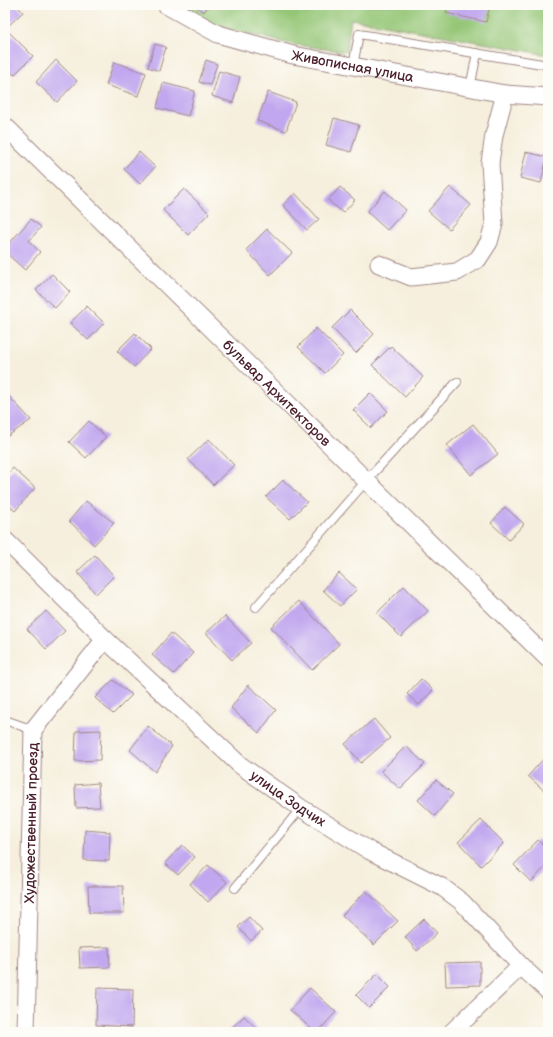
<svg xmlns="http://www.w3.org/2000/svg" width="553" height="1037" font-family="'Balsamiq Sans',sans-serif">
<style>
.green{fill:#94c676;stroke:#6f7250}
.building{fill:#c1a7ef}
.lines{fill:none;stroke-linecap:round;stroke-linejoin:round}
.lane-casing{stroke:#a08784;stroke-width:10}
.street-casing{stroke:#a08784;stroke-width:19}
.lane{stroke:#fff;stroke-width:8}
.street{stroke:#fff;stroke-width:17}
.labels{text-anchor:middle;stroke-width:3;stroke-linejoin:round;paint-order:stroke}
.street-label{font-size:14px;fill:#4a1f2b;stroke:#fdfcf7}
</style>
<rect width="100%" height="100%" fill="#fdfcf7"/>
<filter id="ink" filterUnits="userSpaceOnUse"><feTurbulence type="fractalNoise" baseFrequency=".025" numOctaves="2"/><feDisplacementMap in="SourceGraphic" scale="8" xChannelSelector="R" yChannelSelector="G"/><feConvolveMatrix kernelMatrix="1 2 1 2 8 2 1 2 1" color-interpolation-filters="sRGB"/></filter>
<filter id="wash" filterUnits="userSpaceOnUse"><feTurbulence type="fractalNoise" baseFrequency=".012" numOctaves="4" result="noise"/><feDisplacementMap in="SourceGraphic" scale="16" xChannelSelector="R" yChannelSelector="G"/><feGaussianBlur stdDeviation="0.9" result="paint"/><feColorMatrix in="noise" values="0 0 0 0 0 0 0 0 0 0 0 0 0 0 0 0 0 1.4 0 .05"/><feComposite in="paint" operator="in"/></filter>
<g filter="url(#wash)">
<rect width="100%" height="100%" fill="#f6efdd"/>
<polygon class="green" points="180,5 548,5 548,55 351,19 346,52 290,44 211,25"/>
<g id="blocks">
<g class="building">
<polygon points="7,5 16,5 23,12 5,29 5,7"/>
<polygon points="193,5 209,5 204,12"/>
<polygon points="448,5 490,5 486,22 446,13"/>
<polygon points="10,33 33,56 14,75 5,66 5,38"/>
<polygon points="155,44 166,47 159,71 148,67"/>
<polygon points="56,60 77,81 57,102 36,82"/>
<polygon points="206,60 217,64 210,85 199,82"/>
<polygon points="114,62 146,73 138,96 106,85"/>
<polygon points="219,71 240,77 233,103 212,96"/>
<polygon points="163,83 195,91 188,116 157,108"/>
<polygon points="268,92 296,102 286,131 257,121"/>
<polygon points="334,118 359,125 351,152 326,145"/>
<polygon points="139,152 155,167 140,184 124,169"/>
<polygon points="526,152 547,157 541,183 520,178"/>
<polygon points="340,187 355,200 343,213 328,200"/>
<polygon points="450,187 471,205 449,229 428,211"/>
<polygon points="184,189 209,213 188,235 163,210"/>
<polygon points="385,191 406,210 387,230 367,212"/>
<polygon points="295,193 319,219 307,230 283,205"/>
<polygon points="31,219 41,227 29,241 40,252 25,270 5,252 5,248"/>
<polygon points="267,229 292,253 270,275 246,250"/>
<polygon points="52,274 70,292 55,308 36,290"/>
<polygon points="87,306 104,323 88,340 70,323"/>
<polygon points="350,310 374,334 356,353 332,328"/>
<polygon points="316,328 343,355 325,373 298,347"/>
<polygon points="135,333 151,349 134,367 117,351"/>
<polygon points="391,346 423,377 405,397 372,365"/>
<polygon points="370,393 388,411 371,428 353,410"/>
<polygon points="7,394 31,420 5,438 5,395"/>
<polygon points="89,421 106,437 86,458 69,442"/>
<polygon points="473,424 498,454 471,475 447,445"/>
<polygon points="209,439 234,465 213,485 188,459"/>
<polygon points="13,468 35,488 15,511 5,502 5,477"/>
<polygon points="283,480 307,502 290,519 266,497"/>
<polygon points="86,501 114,523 94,545 69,521"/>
<polygon points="505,507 524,524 509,540 491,523"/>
<polygon points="95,555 114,576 96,594 77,572"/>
<polygon points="339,573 357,589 340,606 323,590"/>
<polygon points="404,586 428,611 401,637 377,613"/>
<polygon points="299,601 339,644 312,670 271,627"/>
<polygon points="46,611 65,631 46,649 27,629"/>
<polygon points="225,616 251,643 232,660 206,633"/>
<polygon points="171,633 193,653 174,674 152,655"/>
<polygon points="421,679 433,690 419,705 407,694"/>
<polygon points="113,680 132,695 113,714 95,698"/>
<polygon points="248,685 276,710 259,733 231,708"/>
<polygon points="374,719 390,738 361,763 345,744"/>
<polygon points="148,726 172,746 155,772 130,750"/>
<polygon points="101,730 100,760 75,761 76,731"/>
<polygon points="406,746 425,764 400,789 381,771"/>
<polygon points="548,754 548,794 528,776"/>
<polygon points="436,780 453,794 435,816 418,800"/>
<polygon points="98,783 100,807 76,808 75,785"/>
<polygon points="481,820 504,843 481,866 458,842"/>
<polygon points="85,830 110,832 109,861 84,860"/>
<polygon points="538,840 548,850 548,864 531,882 514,865"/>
<polygon points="182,845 195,857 178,875 165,863"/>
<polygon points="208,865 227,882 208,902 190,884"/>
<polygon points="88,886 123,886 124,913 89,913"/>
<polygon points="366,891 398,921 374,945 342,915"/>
<polygon points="249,917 262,931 251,941 238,927"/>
<polygon points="424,919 437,933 417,951 405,937"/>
<polygon points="109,947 110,967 80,968 79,948"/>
<polygon points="480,962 480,985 446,986 445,963"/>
<polygon points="377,974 390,987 369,1008 356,995"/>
<polygon points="97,988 133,989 132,1027 96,1025"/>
<polygon points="310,988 336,1012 318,1032 315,1032 290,1010"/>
<polygon points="244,1016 260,1032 227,1032"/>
</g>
</g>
</g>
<g filter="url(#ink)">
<use href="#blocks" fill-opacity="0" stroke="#a08784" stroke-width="1"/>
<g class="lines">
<g class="lane-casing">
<g id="lane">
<polyline points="353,66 359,34 548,65"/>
<polyline points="470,88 477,53"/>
<polyline points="256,607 366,481 457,382"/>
<polyline points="5,720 33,730"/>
<polyline points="235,888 301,808"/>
</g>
</g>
<g class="street-casing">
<g id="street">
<path id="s1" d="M166 5 218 34 293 55 505 94 548 97"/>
<path id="s2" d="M5 126 548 659"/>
<polyline points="379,264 411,277 457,272 478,259 489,242 494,224 490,163 494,135 505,94"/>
<path id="s3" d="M5 540 105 639 240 765 301 808 370 851 442 887 462 902 521 966 452 1032"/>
<polyline points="521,966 548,991"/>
<path id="s4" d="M26 1032 33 730 105 639"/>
</g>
</g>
<use href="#lane" class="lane"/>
<use href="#street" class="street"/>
</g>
</g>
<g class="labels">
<g class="street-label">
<text dy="5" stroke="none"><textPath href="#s1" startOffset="198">Живописная улица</textPath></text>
<text dy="5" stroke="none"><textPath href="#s2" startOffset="381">бульвар Архитекторов</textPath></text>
<text dy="5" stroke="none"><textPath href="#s3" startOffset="384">улица Зодчих</textPath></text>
<text dy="5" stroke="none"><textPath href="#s4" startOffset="209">Художественный проезд</textPath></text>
</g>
</g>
<rect width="553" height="1037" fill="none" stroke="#fdfcf7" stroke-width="20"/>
</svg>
